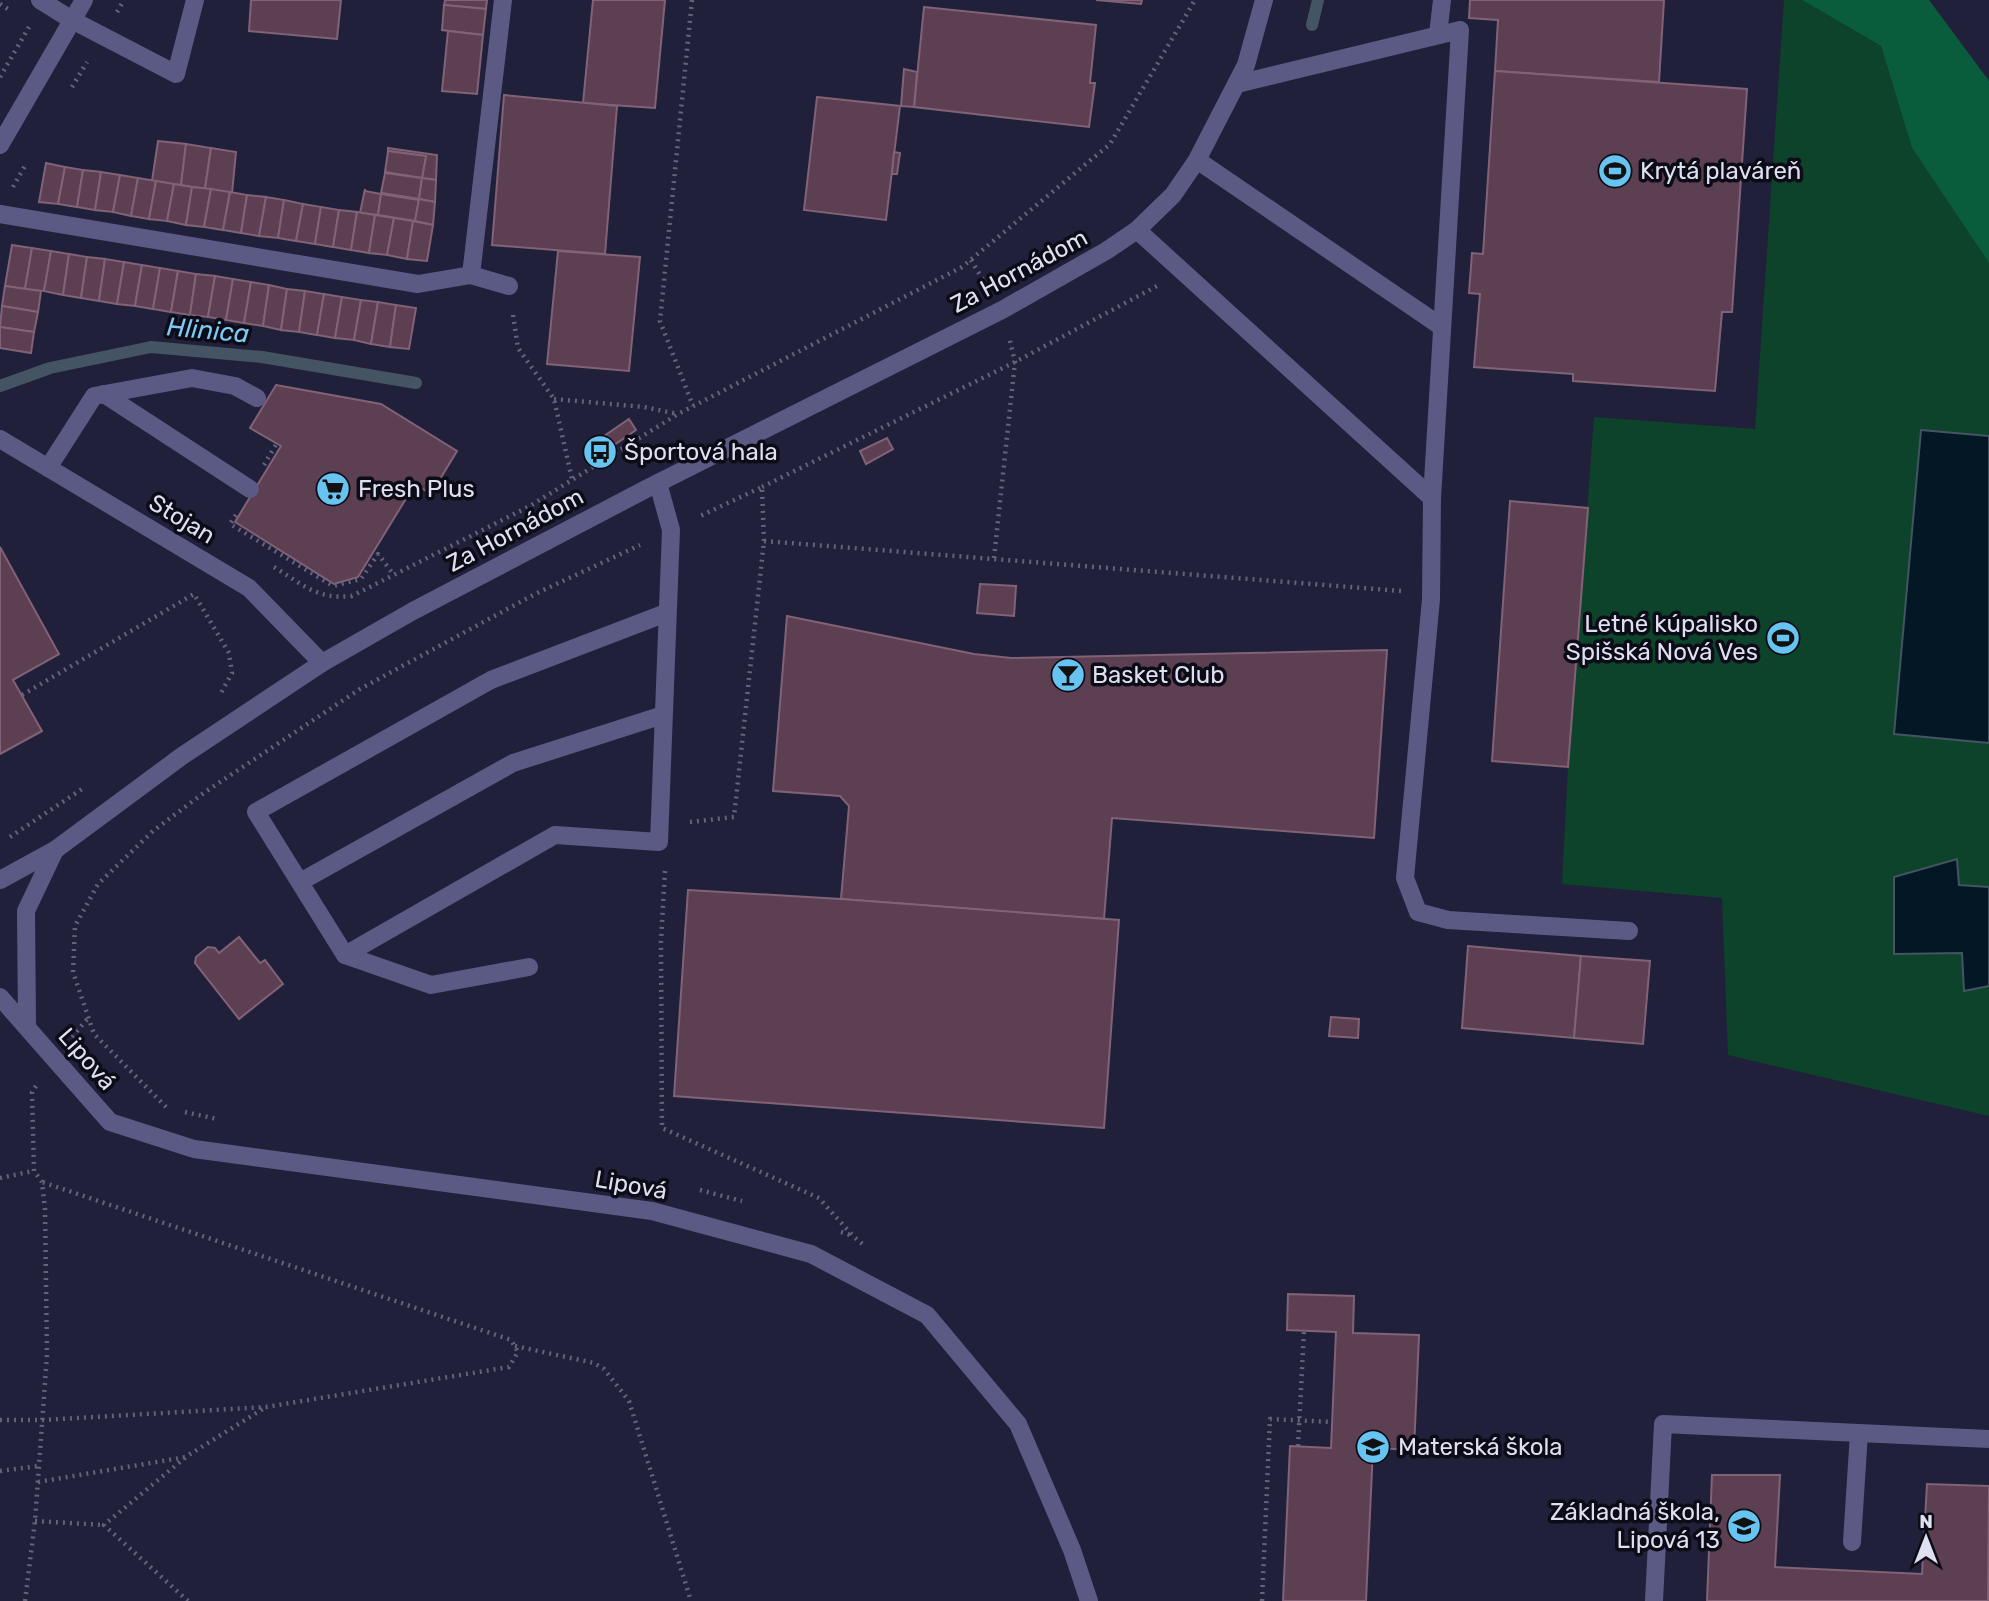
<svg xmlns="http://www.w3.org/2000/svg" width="1989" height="1601" font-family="Rubik,sans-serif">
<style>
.green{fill:#0d422b}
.forest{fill:#0a5d3c}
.water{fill:#031824;stroke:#455462;stroke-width:2}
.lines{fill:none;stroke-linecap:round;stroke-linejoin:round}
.stream{stroke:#455462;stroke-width:12}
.building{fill:#5c3f51;stroke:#816276;stroke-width:2}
.path{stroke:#64637c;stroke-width:4.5;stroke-dasharray:2 5;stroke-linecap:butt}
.minor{stroke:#5b5a85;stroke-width:18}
.labels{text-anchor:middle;stroke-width:7;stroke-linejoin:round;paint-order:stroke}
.poi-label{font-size:24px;fill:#dfdff2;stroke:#0c0c17;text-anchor:start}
.street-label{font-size:24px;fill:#dfdff2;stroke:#0c0c17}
.water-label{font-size:26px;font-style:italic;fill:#7fc9f6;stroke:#0c0c17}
</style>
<rect width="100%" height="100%" fill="#21203b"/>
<polygon class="green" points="1784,0 1802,0 1881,46 1912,148 1989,263 1989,1116 1728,1055 1722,898 1562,884 1568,767 1594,417 1755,429"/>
<polygon class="forest" points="1802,0 1929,0 1989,81 1989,263 1912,148 1881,46"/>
<g class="water">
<polygon points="1921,430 1989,436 1989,743 1894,734"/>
<polygon points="1957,859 1959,885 1989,887 1989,986 1964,991 1962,953 1894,954 1894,877"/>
</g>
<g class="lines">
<g class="stream">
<polyline points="1312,25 1318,0"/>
<polyline points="0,386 50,368 151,347 262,357 416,383"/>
</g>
</g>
<g class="building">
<polygon points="251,0 341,0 337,39 249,31"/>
<polygon points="445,0 487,0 486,9 444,5"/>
<polygon points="593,0 665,0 655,108 583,103"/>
<polygon points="1096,0 1142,0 1141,4"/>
<polygon points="1470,0 1664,0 1659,82 1495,71 1498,20 1469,18"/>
<polygon points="444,5 486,9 483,35 442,30"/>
<polygon points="924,7 1096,25 1090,83 1095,83 1089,127 914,107"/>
<polygon points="448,31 483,35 477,94 442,91"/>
<polygon points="904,69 917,72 914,107 901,106"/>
<polygon points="1495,71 1747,89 1732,312 1722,312 1715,391 1573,381 1573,374 1474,367 1480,294 1469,293 1472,253 1483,254"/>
<polygon points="504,95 617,106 605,254 492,245"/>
<polygon points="817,97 900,106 886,220 804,210"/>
<polygon points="158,141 186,144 181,185 152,181"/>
<polygon points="186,144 211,148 205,189 181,185"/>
<polygon points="211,148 236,152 232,193 205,189"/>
<polygon points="388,148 437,155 436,180 422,178 426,156 388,151"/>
<polygon points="388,151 426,156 422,178 385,172"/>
<polygon points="894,152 900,153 897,174 892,174"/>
<polygon points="46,163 65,167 58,204 39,202"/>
<polygon points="65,167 83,170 77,207 58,204"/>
<polygon points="83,170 101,172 95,210 77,207"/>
<polygon points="101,172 120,175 113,212 95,210"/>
<polygon points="385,173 422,178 419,199 381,193"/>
<polygon points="120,175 138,178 131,216 113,212"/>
<polygon points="138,178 156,181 149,219 131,216"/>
<polygon points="422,178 436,180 435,202 419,199"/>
<polygon points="156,181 174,184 167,221 149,219"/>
<polygon points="174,184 192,187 186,225 167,221"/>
<polygon points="192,187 211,189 204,227 186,225"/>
<polygon points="211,189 230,192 223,230 204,227"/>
<polygon points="365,189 365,191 381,194 378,215 360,213"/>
<polygon points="230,192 247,195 241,233 223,230"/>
<polygon points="381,193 419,199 419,200 381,194"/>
<polygon points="381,194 419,200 415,221 378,215"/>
<polygon points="247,195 266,197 259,236 241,233"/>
<polygon points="266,197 284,200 278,238 259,236"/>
<polygon points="419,199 435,202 433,225 415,221"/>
<polygon points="284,200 303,204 296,241 278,238"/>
<polygon points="303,204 321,207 315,244 296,241"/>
<polygon points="321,207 339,210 333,247 315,244"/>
<polygon points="339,210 357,212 351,250 333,247"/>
<polygon points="357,212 375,215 369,253 351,250"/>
<polygon points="375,215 394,218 387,255 369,253"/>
<polygon points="394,218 413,221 407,259 387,255"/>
<polygon points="413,221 433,225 427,261 407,259"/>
<polygon points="12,245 32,248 25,289 5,286"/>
<polygon points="32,248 51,251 44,291 25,289"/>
<polygon points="51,251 69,254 63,295 44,291"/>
<polygon points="558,251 640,257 629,371 547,364"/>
<polygon points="69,254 87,257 81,298 63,295"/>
<polygon points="87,257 105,259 99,301 81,298"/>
<polygon points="105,259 124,262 117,304 99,301"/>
<polygon points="124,262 142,265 135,306 117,304"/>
<polygon points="142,265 160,268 153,309 135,306"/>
<polygon points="160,268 178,271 171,312 153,309"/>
<polygon points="178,271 196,274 190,315 171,312"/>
<polygon points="196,274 215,276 208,317 190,315"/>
<polygon points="215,276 233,279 226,320 208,317"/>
<polygon points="233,279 251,282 244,323 226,320"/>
<polygon points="251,282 269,285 263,326 244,323"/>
<polygon points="269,285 287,289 281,330 263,326"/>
<polygon points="5,286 41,291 38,312 2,306"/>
<polygon points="287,289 305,291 299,332 281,330"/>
<polygon points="305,291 324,294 317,335 299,332"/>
<polygon points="324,294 342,297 335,338 317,335"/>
<polygon points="342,297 361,300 354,340 335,338"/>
<polygon points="361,300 378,302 371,344 354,340"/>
<polygon points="378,302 396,305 390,347 371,344"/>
<polygon points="396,305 416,308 409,349 390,347"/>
<polygon points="2,306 38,312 34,332 0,327"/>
<polygon points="0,327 34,332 31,353 0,348"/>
<polygon points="276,385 381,404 457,451 431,494 415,484 358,577 334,584 235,522 281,446 250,428"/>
<polygon points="629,419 636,430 611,447 604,436"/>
<polygon points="887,438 893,449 866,464 860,451"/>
<polygon points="1510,501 1588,508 1568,767 1492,761"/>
<polygon points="0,547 59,654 13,680 42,731 0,754"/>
<polygon points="980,584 1016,586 1014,616 977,613"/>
<polygon points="787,616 974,654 1011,658 1387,650 1374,838 1112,818 1104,919 841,899 849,806 840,796 773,791"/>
<polygon points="688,890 841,899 1119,920 1104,1128 674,1096"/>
<polygon points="239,937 260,963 265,960 283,984 239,1019 195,963 196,957 208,947 215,948 219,953"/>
<polygon points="1468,946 1581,956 1574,1038 1462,1028"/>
<polygon points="1581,956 1650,961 1643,1044 1574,1038"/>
<polygon points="1331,1017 1359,1019 1358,1038 1329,1036"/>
<polygon points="1288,1294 1354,1296 1353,1333 1419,1335 1414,1450 1373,1448 1366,1601 1283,1601 1290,1446 1331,1448 1336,1332 1287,1330"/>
<polygon points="1712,1475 1780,1475 1775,1567 1922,1574 1927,1484 1989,1486 1988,1601 1707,1601"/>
</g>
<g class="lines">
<g class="path">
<polyline points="692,0 660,321 693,406"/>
<polyline points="0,4 11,11"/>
<polyline points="117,12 124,0"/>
<polyline points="0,77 29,27"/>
<polyline points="72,87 87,62"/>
<polyline points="13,187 26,164"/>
<polyline points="971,260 986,285"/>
<polyline points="513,315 518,348 554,399 572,479"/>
<polyline points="554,399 644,407 678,414"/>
<polyline points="264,465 277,443"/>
<polyline points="762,487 1015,362 1157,286"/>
<polyline points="236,515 230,524 333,586 361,579 378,554 394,575"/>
<polyline points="764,541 1401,591"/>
<polyline points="994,558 1015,362 1009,337"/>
<path d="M274 567C302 584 317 600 352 596L530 506 678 414 962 267 1110 144 1195 0"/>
<polyline points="22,695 194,594 229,653 232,673 221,693"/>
<polyline points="690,822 734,817 764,541 762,487 698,517"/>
<polyline points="10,837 82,789"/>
<polyline points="665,871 661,941 662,1128 819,1198 853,1236 865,1246"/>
<polyline points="72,1037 89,1017"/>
<polyline points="166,1107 94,1034 73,972 75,926 98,884 153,831 205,792 360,689 535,594 640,545"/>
<polyline points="185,1112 217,1119"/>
<polyline points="0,1178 33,1171"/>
<polyline points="700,1190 742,1201"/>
<polyline points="841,1232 853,1236"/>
<polyline points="515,1346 594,1363 604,1369 629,1401 691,1601"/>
<polyline points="0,1420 43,1420 266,1407 509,1367 518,1352 511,1340 42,1182"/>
<polyline points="1298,1446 1304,1331"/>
<polyline points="0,1471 39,1466"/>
<polyline points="38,1482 186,1457"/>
<polyline points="35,1521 104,1525"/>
<polyline points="25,1601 35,1521 47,1355 45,1209 42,1182 34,1171 32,1092 38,1083"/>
<polyline points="188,1601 104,1525 187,1456 266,1407"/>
<polyline points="1262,1601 1270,1419 1332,1422"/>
</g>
<g class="minor">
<polyline points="40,0 72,20 176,74 195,0"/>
<polyline points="503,0 471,275 509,286"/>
<polyline points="1438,35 1442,0"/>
<polyline points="1237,84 1460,30 1432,498"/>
<polyline points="0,145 84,0"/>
<polyline points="1197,160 1442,327"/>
<polyline points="0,214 418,284 471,275"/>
<polyline points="1137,230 1432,498 1431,599 1405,878 1418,912 1448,920 1629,931"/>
<polyline points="104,394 250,489"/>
<polyline points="0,439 249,588 322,663"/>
<polyline points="48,468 94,396 192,378 235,386 257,398"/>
<polyline points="658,483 671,530 659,842 555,835 345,955 256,812 491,680 666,613"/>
<polyline points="0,880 55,850 182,756 322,663 413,611 648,488 1002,310 1106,251 1137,230 1173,195 1197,160 1246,65 1264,0"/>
<polyline points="300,882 513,763 663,715"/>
<polyline points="345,955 431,985 529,967"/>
<polyline points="0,997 110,1122 194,1149 652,1211 811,1254 927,1315 1018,1424 1072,1550 1089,1601"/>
<polyline points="27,1025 26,911 55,850"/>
<polyline points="1852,1542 1859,1433"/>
<polyline points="1654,1601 1663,1424 1989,1439"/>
</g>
</g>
<defs>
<g id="stadium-disc" transform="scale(1.75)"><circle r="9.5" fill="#67c4f0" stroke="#0c0c17"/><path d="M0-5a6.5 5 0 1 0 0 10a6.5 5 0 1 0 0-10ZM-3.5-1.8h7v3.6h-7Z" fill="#111"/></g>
<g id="bus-disc" transform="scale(1.75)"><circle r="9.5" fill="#67c4f0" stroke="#0c0c17"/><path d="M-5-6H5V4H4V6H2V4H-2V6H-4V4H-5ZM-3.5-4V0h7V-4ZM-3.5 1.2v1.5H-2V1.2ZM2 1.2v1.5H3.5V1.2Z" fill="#111"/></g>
<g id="supermarket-disc" transform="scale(1.75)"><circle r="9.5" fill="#67c4f0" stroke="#0c0c17"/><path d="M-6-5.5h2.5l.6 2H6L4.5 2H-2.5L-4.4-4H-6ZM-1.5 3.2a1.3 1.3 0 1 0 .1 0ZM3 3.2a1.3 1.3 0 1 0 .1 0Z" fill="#111"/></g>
<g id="bar-disc" transform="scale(1.75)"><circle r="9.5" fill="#67c4f0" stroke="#0c0c17"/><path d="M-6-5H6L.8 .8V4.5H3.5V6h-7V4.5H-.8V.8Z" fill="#111"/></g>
<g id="school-disc" transform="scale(1.75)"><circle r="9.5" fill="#67c4f0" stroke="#0c0c17"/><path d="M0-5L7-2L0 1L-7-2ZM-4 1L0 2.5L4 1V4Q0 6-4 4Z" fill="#111"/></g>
</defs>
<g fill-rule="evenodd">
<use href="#stadium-disc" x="1615" y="171"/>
<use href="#bus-disc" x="600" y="452"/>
<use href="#supermarket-disc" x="333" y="489"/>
<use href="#stadium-disc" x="1783" y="638"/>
<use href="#bar-disc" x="1068" y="675"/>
<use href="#school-disc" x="1373" y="1447"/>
<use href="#school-disc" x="1744" y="1526"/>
</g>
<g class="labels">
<g class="poi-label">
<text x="1640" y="179">Krytá plaváreň</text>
<text x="624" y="460">Športová hala</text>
<text x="358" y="497">Fresh Plus</text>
<text x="1758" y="632" text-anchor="end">Letné kúpalisko<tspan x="1758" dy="28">Spišská Nová Ves</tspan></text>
<text x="1092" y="683">Basket Club</text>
<text x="1398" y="1455">Materská škola</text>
<text x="1720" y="1520" text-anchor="end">Základná škola,<tspan x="1720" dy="28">Lipová 13</tspan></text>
</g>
<g class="street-label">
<text transform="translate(1019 271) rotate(-28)" y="8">Za Hornádom</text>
<text transform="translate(182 519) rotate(31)" y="8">Stojan</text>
<text transform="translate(515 530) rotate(-28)" y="8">Za Hornádom</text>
<text transform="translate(87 1059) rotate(49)" y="8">Lipová</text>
<text transform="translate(631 1185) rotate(10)" y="8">Lipová</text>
</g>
<g class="water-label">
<text transform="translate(208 330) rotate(5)" y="9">Hlinica</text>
</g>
</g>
<g transform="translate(1926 1538)" stroke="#0c0c17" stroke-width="5" paint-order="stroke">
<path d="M0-5L12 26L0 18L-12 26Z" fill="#dfdff2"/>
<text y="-10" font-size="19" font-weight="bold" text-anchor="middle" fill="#dfdff2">N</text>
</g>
</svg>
